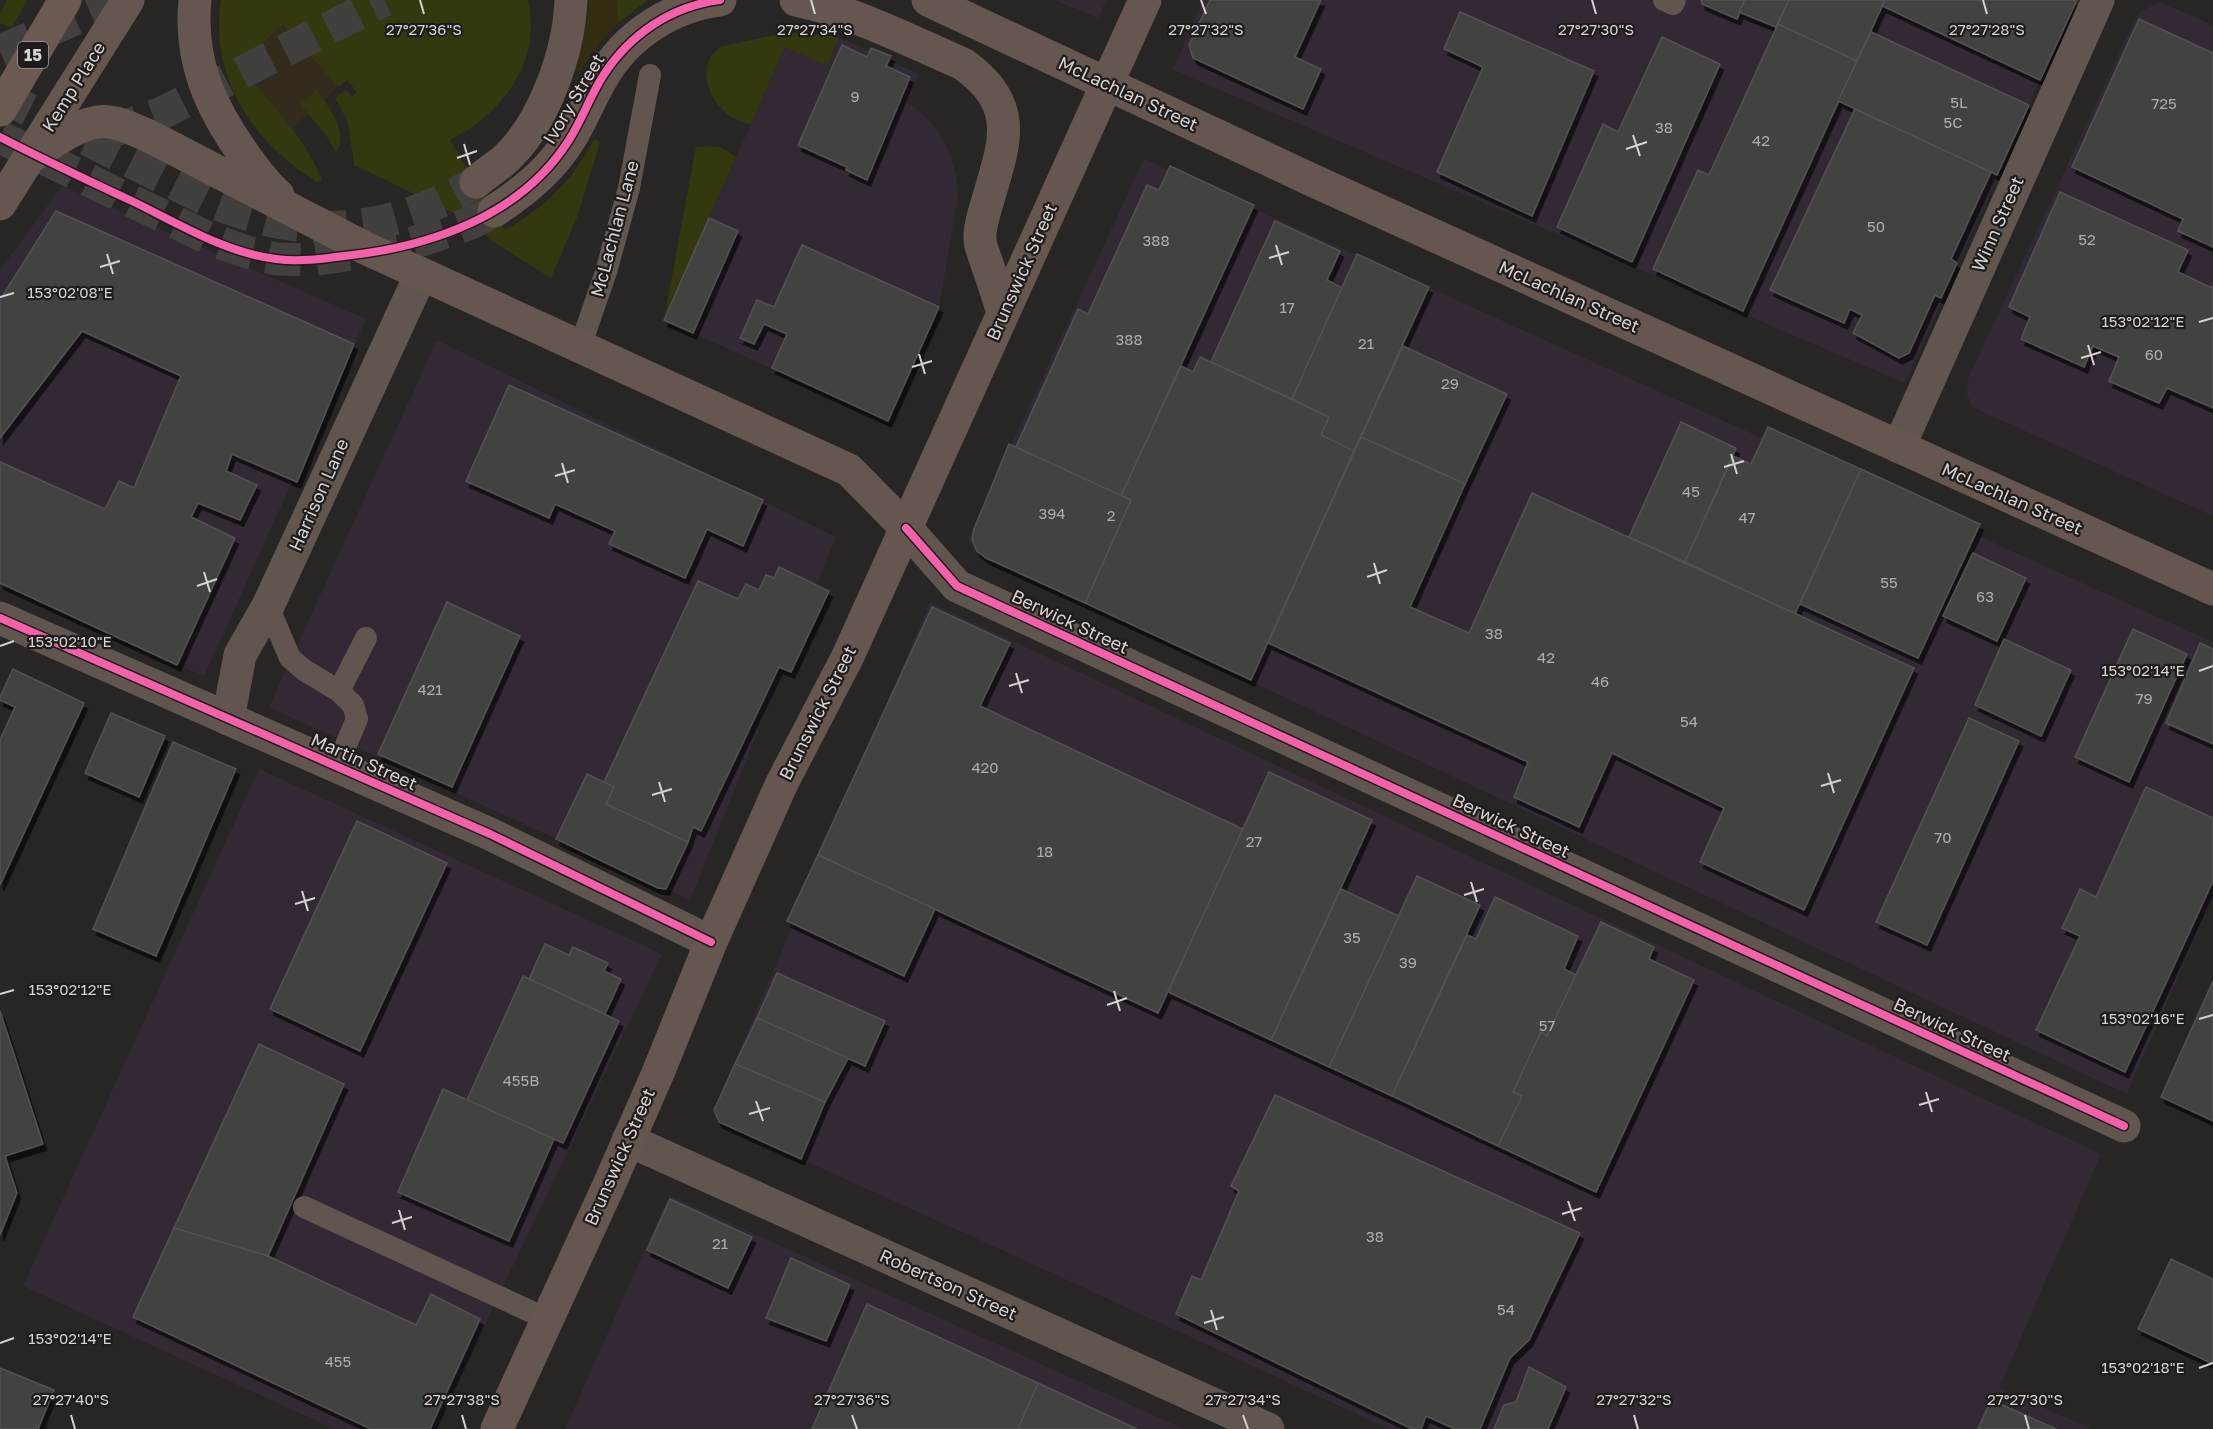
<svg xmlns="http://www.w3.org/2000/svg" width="2213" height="1429" font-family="'Golos Text',sans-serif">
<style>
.commercial{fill:#322935}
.industrial{fill:#332c1d}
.green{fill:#35380f}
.sand{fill:#342c10}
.building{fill:#434241;stroke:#535151;stroke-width:1.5;filter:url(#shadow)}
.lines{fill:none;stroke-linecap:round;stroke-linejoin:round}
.secondary-tunnel{stroke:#42403f;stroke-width:33;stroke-dasharray:33 16;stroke-linecap:butt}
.highway-tunnel{stroke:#42403f;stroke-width:33;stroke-dasharray:33 16;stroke-linecap:butt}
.lane{stroke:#615550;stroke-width:22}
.street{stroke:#615550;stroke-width:33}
.secondary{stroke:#665650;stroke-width:33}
.highway{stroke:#6b5952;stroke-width:33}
.cycleway-casing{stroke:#1f1c1b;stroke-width:11}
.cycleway{stroke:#f560ab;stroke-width:8}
.ticks{fill:none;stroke:#d5d2d1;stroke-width:2}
.labels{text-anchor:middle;stroke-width:4.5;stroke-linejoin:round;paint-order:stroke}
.number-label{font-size:15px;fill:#b0aead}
.shield{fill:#1f1c1b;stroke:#9e9b9a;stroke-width:1.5}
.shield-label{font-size:16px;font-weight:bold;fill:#d5d2d1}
.street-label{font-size:18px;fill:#d5d2d1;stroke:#1f1c1b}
.ticks-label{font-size:15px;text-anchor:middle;fill:#d5d2d1;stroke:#1f1c1b;stroke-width:4.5;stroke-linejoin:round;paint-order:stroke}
</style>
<defs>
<filter id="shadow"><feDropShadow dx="3.5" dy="6" stdDeviation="0" flood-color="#0009"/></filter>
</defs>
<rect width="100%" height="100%" fill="#282625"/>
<g class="commercial">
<polygon points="1054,0 1106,0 1098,18"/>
<polygon points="1203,0 2076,0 1905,383 1173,70"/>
<polygon points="2160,2 2213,25 2213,516 1972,407 1967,394 1968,379 2138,13"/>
<polygon points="839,37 919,74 907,102 924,115 939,132 949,152 956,174 958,197 939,307 888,421 664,320 785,47 827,65"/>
<polygon points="1144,159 2213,642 2213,897 2127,1094 974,551 968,538"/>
<polygon points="62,186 366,319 204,676 0,585 0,270"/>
<polygon points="437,340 836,537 690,900 269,707"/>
<polygon points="930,602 2101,1154 1999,1388 2092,1429 1389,1429 1013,1255 719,1122 714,1110"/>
<polygon points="259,769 662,954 435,1429 334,1429 23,1286"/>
<polygon points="669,1195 1184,1429 565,1429"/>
</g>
<polygon class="industrial" points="283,25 338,87 324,100 316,90 301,103 309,113 292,128 237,65"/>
<g class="green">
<polygon points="7,0 27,0 12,28 0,23 0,13"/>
<path d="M221 0H528C542 62 503 113 450 140L505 230C548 205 571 182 594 139L600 142 577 217 551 278 489 239 481 226 354 165 348 122 335 98 346 90 352 97 357 92 347 80 338 87 283 25 237 65C269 101 304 135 322 180L317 182C253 143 209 77 221 0Z"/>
<polygon points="616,0 648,0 618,23"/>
<path d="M789 32 839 37 827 66 785 47 751 124C742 122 733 119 726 113 705 95 696 61 723 46Z"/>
<path d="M316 90C327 104 350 133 336 152L326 135 300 104Z"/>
<polygon points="708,146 720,147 736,157 664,320 696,147"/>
</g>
<polygon class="sand" points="589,0 616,0 618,23 602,40 579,72 575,70 587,20"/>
<g class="building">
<polygon points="1210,0 1321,0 1295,57 1321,69 1303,109 1193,58 1189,45"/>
<polygon points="1701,0 1745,0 1737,19 1702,4"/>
<polygon points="1745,0 1789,0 1776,27 1739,12"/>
<polygon points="1789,0 1885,0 1857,61 1778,24"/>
<polygon points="1885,0 2077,0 2040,80 1882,6"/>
<polygon points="1460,12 1594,71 1532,216 1437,172 1483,67 1444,49"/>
<polygon points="2139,19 2213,53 2213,247 2178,231 2183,219 2072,167"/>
<polygon points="1778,24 1857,61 1743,311 1653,269 1698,170 1709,175"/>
<polygon points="1871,32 2029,105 1997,175 1838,101"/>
<polygon points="1662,37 1720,64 1632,262 1557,227 1603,124 1618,132"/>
<polygon points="842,45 867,57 871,48 891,56 886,66 910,77 867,180 846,170 847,167 798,145"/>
<polygon points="1855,109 1991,172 1951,259 1957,263 1941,298 1935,295 1909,353 1899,358 1853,333 1862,315 1850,309 1844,323 1770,290"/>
<polygon points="1170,166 1254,205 1121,496 1016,447 1078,309 1088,314 1147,185 1159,190"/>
<polygon points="2060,192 2188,250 2178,272 2212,288 2213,285 2213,408 2167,388 2159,403 2109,381 2119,357 2093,346 2084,367 2021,339 2030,317 2009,307"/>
<polygon points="56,211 354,344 297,482 232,454 226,471 257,485 240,520 198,503 191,517 235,538 177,665 0,583 0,462 105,509 119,481 134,488 181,376 82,331 0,438 0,300"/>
<polygon points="709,218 738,231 693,333 664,320"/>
<polygon points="1275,221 1340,251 1327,280 1342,288 1292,399 1211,362"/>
<polygon points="802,245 939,307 888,421 772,368 787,334 764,324 754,344 740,338 757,300 774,307"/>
<polygon points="1357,254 1429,287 1354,451 1321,435 1329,417 1292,399"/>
<polygon points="1403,346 1507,394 1465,484 1361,437"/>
<polygon points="1200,357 1329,417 1321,435 1354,451 1251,680 1085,603 1131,500 1121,496 1181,366 1193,372"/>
<polygon points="509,385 763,500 743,546 707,529 685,578 609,544 615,531 555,504 549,518 466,481"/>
<polygon points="1681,422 1736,448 1685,562 1629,537"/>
<polygon points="1768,427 1861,469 1795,614 1685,562 1733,456 1751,464"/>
<polygon points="1361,437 1465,484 1410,607 1469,633 1532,493 1914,668 1804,910 1700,862 1724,808 1612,753 1579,827 1514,797 1528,762 1268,643"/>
<polygon points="1009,444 1131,500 1085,603 986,558 977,551 972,539 974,529"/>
<polygon points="1861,469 1980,524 1918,658 1800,604"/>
<polygon points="1973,553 2026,578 1997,641 1943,616"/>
<polygon points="779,567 829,591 791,672 779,667 701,831 693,827 688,842 606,804 614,787 604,782 698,581 738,599 746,584 759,590 766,575 774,578"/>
<polygon points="447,602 520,636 452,787 378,754"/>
<polygon points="932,607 1010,643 980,706 1243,829 1158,1013 818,855"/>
<polygon points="2133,629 2187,654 2129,782 2075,757"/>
<polygon points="2004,639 2071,670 2041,736 1975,705"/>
<polygon points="2200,643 2213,649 2213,744 2166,723"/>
<polygon points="13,669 84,703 0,885 0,740 15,707 0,700 0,697"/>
<polygon points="111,713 165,736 139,797 85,773"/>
<polygon points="1969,718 2019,741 1927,945 1876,922"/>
<polygon points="173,742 236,769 156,956 93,929"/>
<polygon points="1269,772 1372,820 1271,1040 1168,992"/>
<polygon points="587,774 614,787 606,804 688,842 666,889 658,888 556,839"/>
<polygon points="2146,787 2213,818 2213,881 2125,1072 2036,1030 2080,936 2062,928 2080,889 2096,897"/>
<polygon points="357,821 447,863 360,1051 270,1009"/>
<polygon points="818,855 935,909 904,976 787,921"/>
<polygon points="1417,876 1480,905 1392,1096 1329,1067"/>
<polygon points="1341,889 1399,916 1329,1067 1271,1040"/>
<polygon points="1495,897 1578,936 1564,969 1576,975 1547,1036 1541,1032 1513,1092 1522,1096 1498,1146 1392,1096 1467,935 1476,939"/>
<polygon points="1601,922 1654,947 1649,959 1694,980 1596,1192 1498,1146 1522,1096 1513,1092 1541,1032 1547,1036"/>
<polygon points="545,944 569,955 573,947 608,963 604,971 621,979 605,1014 529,979"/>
<polygon points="777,973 885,1021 865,1066 757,1018"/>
<polygon points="523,976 619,1021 563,1143 467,1100"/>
<polygon points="2213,981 2213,1121 2161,1097"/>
<polygon points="0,1011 43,1144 5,1156 17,1193 0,1235"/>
<polygon points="757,1018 848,1058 825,1102 735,1064"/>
<polygon points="259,1044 344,1084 268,1256 174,1228"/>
<polygon points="735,1064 825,1102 801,1159 719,1122 714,1110"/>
<polygon points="443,1089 554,1139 509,1241 398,1192"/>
<polygon points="1275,1095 1580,1233 1529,1340 1510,1358 1480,1429 1455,1429 1426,1416 1421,1429 1412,1429 1176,1314 1192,1276 1201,1280 1239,1191 1231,1186"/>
<polygon points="670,1199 752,1237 728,1288 647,1250"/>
<polygon points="174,1228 268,1256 416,1325 431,1294 480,1319 430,1429 371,1429 133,1317"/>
<polygon points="791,1258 850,1285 826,1341 766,1318"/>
<polygon points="2171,1259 2213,1279 2213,1364 2138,1329"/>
<polygon points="867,1304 1038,1383 1018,1429 812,1429"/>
<polygon points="1529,1367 1566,1387 1548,1429 1494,1429 1504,1405 1516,1402"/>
<polygon points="0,1368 54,1390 38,1429 0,1429"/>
<polygon points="1038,1383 1137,1429 1018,1429"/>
<polygon points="1991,1400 2056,1429 1978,1429"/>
</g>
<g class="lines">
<g class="secondary-tunnel">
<path d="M0 95 205 199C302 240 385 238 476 182"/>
<polyline points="0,137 210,239 247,252 276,259 310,260 402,247 471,223 494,211"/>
</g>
<g class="highway-tunnel">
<polyline points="0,51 120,0"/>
<polyline points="107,133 162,113 384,0"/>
</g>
<g class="lane">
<polyline points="1664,0 1673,4 1675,0"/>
<polyline points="580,347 606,272 629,188 650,75"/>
<polyline points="268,606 290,658 304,670 339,691 353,705 357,719 337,766"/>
<polyline points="339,691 366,638"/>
<polyline points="304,1207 547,1319"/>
</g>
<g class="street">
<polyline points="1899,447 2098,0"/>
<polyline points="906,528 957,586 2124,1126"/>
<polyline points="0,618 490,834 711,942"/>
<polyline points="228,719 240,655 268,606 421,274"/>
<polyline points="628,1140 1268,1429"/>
</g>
<g class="secondary">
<path d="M195 0C189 61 210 107 245 156 255 170 265 184 278 195"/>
<path d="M796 0C854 12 908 40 963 64 1022 106 1004 144 987 203 984 213 979 228 980 239 980 246 984 254 986 261 992 278 998 296 1003 313"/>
<polyline points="928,0 1314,181 2213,589"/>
<path d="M30 157C50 145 73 126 97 122 115 119 135 130 151 137L365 248 849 470 906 528"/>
<path d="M476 182C484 175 493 169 502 162 543 127 569 53 571 0"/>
<polyline points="0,204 128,0"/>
<path d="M494 211C524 192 551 170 570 139 582 120 590 98 602 78 626 35 672 6 720 0"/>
<polyline points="497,1429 609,1185 658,1073 711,942 782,783 848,656 1145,0"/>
</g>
<polyline class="highway" points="0,110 65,0"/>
<g class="cycleway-casing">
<g id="cycleway">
<path d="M0 137C44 160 89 181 134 202 179 224 226 253 276 259 299 262 322 259 344 256 430 247 521 216 569 140 582 120 590 96 603 76 629 35 671 6 720 0"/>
<polyline points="906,528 957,586 2124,1126"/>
<polyline points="0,618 490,834 711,942"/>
</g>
</g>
<use href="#cycleway" class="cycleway"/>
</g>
<path class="ticks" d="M420 0 424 14M811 0 815 14M1201 0 1206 14M1592 0 1596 14M1983 0 1987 14M1633 135 1640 156M464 144 470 165M1626 149 1647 142M457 158 477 151M1276 245 1282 265M107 254 113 274M1269 258 1289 252M100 267 120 261M0 297 14 293M2199 322 2213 318M2088 345 2094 365M919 354 925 374M2081 358 2101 352M912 367 932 361M1731 454 1737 474M562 463 568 483M1724 467 1744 461M555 476 575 470M1374 563 1380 584M204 572 210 592M1367 577 1387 570M197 586 217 579M0 646 14 641M2199 671 2213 666M1016 673 1022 693M1009 686 1029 680M1828 773 1834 793M659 782 665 802M1821 786 1841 780M652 795 672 789M1471 882 1477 902M302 891 308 911M1464 895 1484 889M295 904 315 898M1114 991 1120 1011M0 994 14 990M1107 1005 1127 998M2199 1019 2213 1015M1926 1092 1932 1112M756 1101 763 1121M1919 1105 1939 1099M749 1114 770 1108M1568 1201 1575 1221M399 1210 405 1230M1562 1214 1582 1208M392 1223 412 1217M1211 1310 1217 1330M1204 1323 1224 1317M0 1343 14 1338M2199 1368 2213 1363M71 1415 75 1429M462 1415 466 1429M852 1415 857 1429M1243 1415 1248 1429M1634 1415 1638 1429M2025 1415 2029 1429"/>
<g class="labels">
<g class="number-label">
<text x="855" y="102">9</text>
<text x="1959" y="108">5L</text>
<text x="2164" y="109">725</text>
<text x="1953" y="128">5C</text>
<text x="1664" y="133">38</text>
<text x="1761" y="146">42</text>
<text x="1876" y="232">50</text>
<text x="2087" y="245">52</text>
<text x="1156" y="246">388</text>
<text x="1287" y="313">17</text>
<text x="1129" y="345">388</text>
<text x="1366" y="349">21</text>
<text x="2154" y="360">60</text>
<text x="1450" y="389">29</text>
<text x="1691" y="497">45</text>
<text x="1052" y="519">394</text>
<text x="1111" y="521">2</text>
<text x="1747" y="523">47</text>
<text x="1889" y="588">55</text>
<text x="1985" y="602">63</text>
<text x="1494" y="639">38</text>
<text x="1546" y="663">42</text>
<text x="1600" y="687">46</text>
<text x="430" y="695">421</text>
<text x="2144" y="704">79</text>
<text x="1689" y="727">54</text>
<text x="985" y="773">420</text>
<text x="1943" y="843">70</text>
<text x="1254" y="847">27</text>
<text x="1045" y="857">18</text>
<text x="1352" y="943">35</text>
<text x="1408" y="968">39</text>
<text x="1547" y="1031">57</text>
<text x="521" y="1086">455B</text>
<text x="1375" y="1242">38</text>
<text x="720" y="1249">21</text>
<text x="1506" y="1315">54</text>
<text x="338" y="1367">455</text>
</g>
<rect class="shield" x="18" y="42" width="30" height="26" rx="4.5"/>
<g class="shield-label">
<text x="33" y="61">15</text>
</g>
<g class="street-label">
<text transform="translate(74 87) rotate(-58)" y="6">Kemp Place</text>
<text transform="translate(1128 94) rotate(25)" y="6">McLachlan Street</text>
<text transform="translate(574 99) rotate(-59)" y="6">Ivory Street</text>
<text transform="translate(1998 224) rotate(-66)" y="6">Winn Street</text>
<text transform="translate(615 229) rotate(-75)" y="6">McLachlan Lane</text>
<text transform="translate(1022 272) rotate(-66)" y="6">Brunswick Street</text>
<text transform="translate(1569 297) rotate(24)" y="6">McLachlan Street</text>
<text transform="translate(319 495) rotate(-66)" y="6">Harrison Lane</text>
<text transform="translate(2012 499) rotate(24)" y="6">McLachlan Street</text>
<text transform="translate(1070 622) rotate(25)" y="6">Berwick Street</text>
<text transform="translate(818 713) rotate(-63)" y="6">Brunswick Street</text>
<text transform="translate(364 762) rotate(24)" y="6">Martin Street</text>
<text transform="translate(1511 826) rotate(25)" y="6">Berwick Street</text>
<text transform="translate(1952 1030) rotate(25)" y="6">Berwick Street</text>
<text transform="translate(620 1157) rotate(-66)" y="6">Brunswick Street</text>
<text transform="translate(948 1285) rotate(24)" y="6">Robertson Street</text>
</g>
</g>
<g class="ticks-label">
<text x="424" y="35">27°27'36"S</text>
<text x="815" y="35">27°27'34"S</text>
<text x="1206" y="35">27°27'32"S</text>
<text x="1596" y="35">27°27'30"S</text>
<text x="1987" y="35">27°27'28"S</text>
<text x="70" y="298">153°02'08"E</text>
<text x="2143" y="327">153°02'12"E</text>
<text x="70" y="647">153°02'10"E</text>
<text x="2143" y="676">153°02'14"E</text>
<text x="70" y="995">153°02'12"E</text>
<text x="2143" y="1024">153°02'16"E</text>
<text x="70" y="1344">153°02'14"E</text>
<text x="2143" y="1373">153°02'18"E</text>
<text x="71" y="1405">27°27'40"S</text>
<text x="462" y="1405">27°27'38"S</text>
<text x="852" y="1405">27°27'36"S</text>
<text x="1243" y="1405">27°27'34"S</text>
<text x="1634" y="1405">27°27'32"S</text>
<text x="2025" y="1405">27°27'30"S</text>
</g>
</svg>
